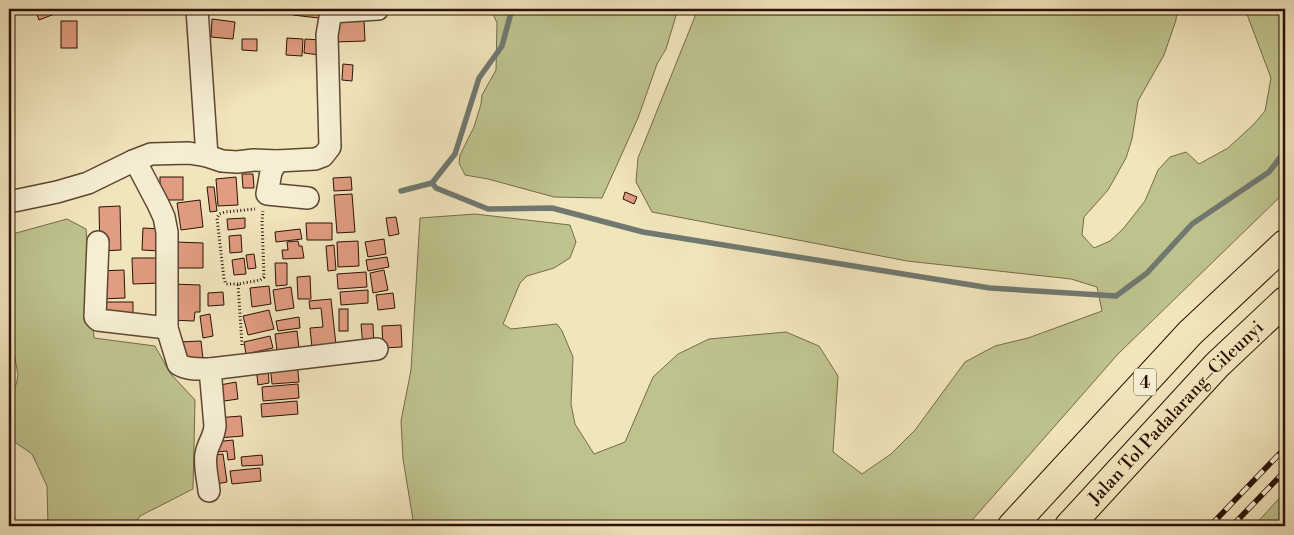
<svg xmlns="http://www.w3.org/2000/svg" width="1294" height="535" font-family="'Libre Bodoni',serif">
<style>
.green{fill:#bec38e;stroke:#766a49}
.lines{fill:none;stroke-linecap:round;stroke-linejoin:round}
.stream{stroke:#707870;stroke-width:5.5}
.building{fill:#e19c81;stroke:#2d1104}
.street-casing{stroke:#5e4632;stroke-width:24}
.highway-casing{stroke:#2d1104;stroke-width:30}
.path{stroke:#2d1104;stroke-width:3;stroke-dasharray:1 2.5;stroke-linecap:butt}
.street{stroke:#f6eed3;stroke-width:21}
.highway{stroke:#f1e5bc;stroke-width:28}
.rail-casing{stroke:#2d1104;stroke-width:5.5}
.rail{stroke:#f6eed3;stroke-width:4;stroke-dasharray:11;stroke-linecap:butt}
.labels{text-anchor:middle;stroke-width:4;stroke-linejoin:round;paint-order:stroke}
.shield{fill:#f6eed3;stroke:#695342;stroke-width:1}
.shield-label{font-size:16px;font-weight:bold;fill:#2d1104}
.street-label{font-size:18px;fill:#2d1104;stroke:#f6eed3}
</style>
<rect width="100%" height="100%" fill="#f1e5bc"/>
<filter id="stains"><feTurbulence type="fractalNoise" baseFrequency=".004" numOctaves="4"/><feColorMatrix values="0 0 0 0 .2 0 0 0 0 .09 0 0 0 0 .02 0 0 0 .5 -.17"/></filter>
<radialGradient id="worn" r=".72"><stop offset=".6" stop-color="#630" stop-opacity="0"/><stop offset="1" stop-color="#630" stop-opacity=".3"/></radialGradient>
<g class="green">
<polygon points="491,9 678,9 666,49 657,64 638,118 602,198 554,197 488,179 465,175 459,163 460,155 474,127 481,104 482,95 496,70 497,23"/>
<polygon points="698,9 1177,9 1176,20 1164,55 1138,101 1132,139 1126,158 1108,190 1084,217 1082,235 1094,248 1110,241 1123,229 1145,201 1158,170 1170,157 1186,152 1199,164 1228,148 1254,124 1265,111 1271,78 1245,9 1285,9 1285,192 1118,354 967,526 414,526 403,459 401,421 411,370 420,218 475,214 570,225 576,242 570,258 554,268 527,276 520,283 503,324 511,329 557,324 562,331 573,357 571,404 575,424 594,454 625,442 653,377 678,354 709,339 786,332 819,346 838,376 833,452 862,474 891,454 915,430 965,362 995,346 1028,338 1102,311 1097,287 1071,279 907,261 652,212 636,182 638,158"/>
<polygon points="67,219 86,229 94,338 155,346 170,373 195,400 193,489 140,516 133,526 48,526 47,486 32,454 9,438 9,392 16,385 18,375 9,325 9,235"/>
<polygon points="1285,492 1285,526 1254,526"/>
</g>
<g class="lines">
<g class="stream">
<polyline points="432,183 436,188 488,209 552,208 643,232 990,288 1116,296 1147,273 1192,224 1269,172 1285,151"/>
<polyline points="401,191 432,183 455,154 479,78 502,46 512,9"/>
</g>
</g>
<g class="building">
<polygon points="35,9 55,9 57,13 39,20"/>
<polygon points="287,9 328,9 327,19 293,15 293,10"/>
<polygon points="212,19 235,22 233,39 211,37"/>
<polygon points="335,19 364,19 365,41 335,42"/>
<rect x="61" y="21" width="16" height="27"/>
<polygon points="287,38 303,39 302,56 286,55"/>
<polygon points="242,39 257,39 257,51 242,50"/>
<polygon points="305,39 320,40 320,55 304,53"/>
<polygon points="343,64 353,65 352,81 342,80"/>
<polygon points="242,174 253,174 254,188 243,188"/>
<rect x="160" y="177" width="23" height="23"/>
<polygon points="236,177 238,205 218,206 216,179"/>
<polygon points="351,177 352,190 334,191 333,178"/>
<polygon points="207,187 214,187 217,211 210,212"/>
<polygon points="625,192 637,197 634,204 623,199"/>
<polygon points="352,194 355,232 337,233 334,195"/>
<polygon points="200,200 203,227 181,230 177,203"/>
<polygon points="120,206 121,250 100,251 99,207"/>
<polygon points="396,217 399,234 389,236 386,218"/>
<polygon points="245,218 245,228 228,230 227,219"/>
<polygon points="306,223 332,223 332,240 307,240"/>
<polygon points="143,228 162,229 161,251 142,250"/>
<polygon points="300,229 302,239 276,242 275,232"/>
<polygon points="241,235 242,252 230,253 229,236"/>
<polygon points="384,239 386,254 368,257 365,242"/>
<polygon points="298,241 299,246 302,246 304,258 283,259 282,250 288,250 287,242"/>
<polygon points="358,241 359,266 338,267 337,242"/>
<polygon points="176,242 203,243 203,268 176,268"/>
<polygon points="334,245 336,270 328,271 326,246"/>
<polygon points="254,254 256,268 248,269 246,255"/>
<polygon points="387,257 389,267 368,271 366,260"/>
<polygon points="132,258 160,258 160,283 133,284"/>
<polygon points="244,258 246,274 234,275 232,260"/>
<polygon points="275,263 287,263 287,285 276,286"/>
<polygon points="124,270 125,298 101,299 99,271"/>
<polygon points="384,270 388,290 373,293 370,273"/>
<polygon points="366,272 367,287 338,289 337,274"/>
<polygon points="310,276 311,299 298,299 297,277"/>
<polygon points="172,284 200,285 200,312 195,312 194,321 171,320"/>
<polygon points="269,286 271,304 252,307 250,288"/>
<polygon points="291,287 294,308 276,311 273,290"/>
<polygon points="368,290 368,303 341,305 340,292"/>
<polygon points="223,292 224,305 208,306 208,293"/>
<polygon points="393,293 395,308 378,310 376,295"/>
<polygon points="331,299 336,345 312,348 310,328 323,327 321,308 310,309 309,301"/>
<rect x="102" y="302" width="31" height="17"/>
<rect x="339" y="309" width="9" height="22"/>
<polygon points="269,310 274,329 248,335 243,316"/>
<polygon points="210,314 213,336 203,338 200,316"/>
<polygon points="299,317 300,328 278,331 276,321"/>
<polygon points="361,324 373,324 374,347 363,347"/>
<polygon points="401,325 402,347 383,348 382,326"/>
<polygon points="297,331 299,348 277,351 275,334"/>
<polygon points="270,336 273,348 246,354 244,342"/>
<polygon points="201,341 203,359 180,361 179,342"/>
<polygon points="297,362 299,382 272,384 270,365"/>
<polygon points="268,366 269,383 258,385 256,367"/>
<polygon points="236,382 238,399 217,402 215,386"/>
<polygon points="298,384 299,398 263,401 262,387"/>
<polygon points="297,401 298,414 262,417 261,404"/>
<polygon points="241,416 243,436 218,438 216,418"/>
<polygon points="233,440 235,459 228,460 227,451 217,452 215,442"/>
<polygon points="223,454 227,482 211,485 207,456"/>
<polygon points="262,455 263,465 242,466 241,457"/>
<polygon points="260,468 261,481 232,484 230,471"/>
</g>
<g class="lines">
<g class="street-casing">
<g id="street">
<polyline points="197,9 207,156"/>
<polyline points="133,161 138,166 158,204 164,217 167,232 167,328"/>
<polyline points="277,161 315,159 323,156 330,147 327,35 331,12 378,9"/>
<polyline points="9,202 57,192 88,183 133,161 151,154 189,153 207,156 222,161 237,162 254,160 277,161 271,172 267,194 308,198"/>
<path d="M98 242 95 317 98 320 167 328 178 364C187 370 199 369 210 369L215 426C214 438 208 443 206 454 204 465 208 480 209 491"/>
<polyline points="210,369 377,349"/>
</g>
</g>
<g class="highway-casing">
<g id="highway">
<polyline points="1012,526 1190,333 1285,244"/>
<path id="s1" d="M1069 526 1217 365 1285 301"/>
</g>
</g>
<g class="path">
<polyline points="238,284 226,284 224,279 217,218 219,214 225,212 255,209"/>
<polyline points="242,345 238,284 260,280 264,277 262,220 263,211"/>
</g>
<use href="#street" class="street"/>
<use href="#highway" class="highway"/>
<g class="rail-casing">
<g id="rail">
<polyline points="1210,526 1285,448"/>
<polyline points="1232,526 1285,471"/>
</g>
</g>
<use href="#rail" class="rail"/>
</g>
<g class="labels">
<rect class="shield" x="1134" y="368.5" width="22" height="27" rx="4"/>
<g class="shield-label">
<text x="1145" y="388">4</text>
</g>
<g class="street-label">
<text dy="6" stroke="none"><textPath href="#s1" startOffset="156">Jalan Tol Padalarang–Cileunyi</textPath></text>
</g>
</g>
<rect width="1294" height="535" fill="none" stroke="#f1e5bc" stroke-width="30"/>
<rect x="10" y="10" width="1274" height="515" fill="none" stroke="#2d1104" stroke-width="2.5"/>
<rect x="15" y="15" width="1264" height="505" fill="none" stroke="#2d1104"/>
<rect width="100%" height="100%" filter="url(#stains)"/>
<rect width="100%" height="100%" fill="url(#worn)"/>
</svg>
